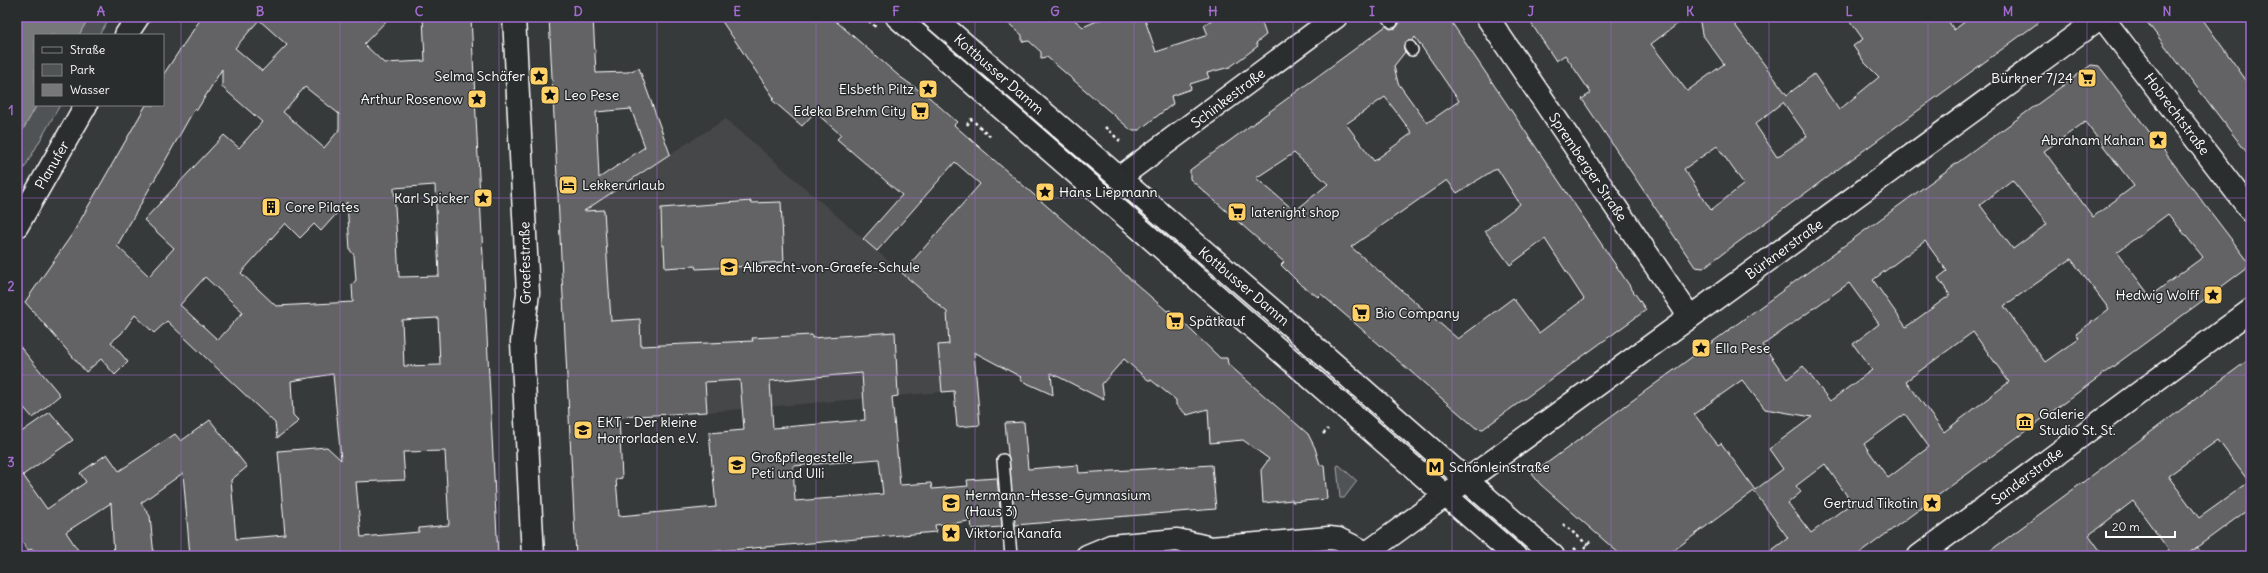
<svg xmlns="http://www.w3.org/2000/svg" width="2268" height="573" font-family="Delius,sans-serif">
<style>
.built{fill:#444748}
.green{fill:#505354;stroke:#a8a9aa}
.water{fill:#767879;stroke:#adaeaf}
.building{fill:#636465;stroke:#fff;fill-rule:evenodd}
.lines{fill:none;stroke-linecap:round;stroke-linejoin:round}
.service-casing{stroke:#fff;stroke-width:14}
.minor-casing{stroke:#fff;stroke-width:25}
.secondary-casing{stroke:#fff;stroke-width:25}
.path{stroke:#fff;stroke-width:2.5;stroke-dasharray:3 3;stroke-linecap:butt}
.service{stroke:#2a2d2e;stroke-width:11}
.minor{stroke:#2a2d2e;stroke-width:22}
.secondary{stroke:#2a2d2e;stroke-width:22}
.grid{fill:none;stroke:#a36bd2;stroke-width:1;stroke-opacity:0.55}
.labels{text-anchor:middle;stroke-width:3;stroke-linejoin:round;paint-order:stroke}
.street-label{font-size:14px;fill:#fff;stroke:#2a2d2e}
.poi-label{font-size:14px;fill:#fff;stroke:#2a2d2e;text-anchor:start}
.neatline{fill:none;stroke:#a36bd2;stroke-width:1.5}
.grid-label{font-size:13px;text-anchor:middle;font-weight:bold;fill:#a36bd2}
</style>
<rect width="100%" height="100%" fill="#373a3b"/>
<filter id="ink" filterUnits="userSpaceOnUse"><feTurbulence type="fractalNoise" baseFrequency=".025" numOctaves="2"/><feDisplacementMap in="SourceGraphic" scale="8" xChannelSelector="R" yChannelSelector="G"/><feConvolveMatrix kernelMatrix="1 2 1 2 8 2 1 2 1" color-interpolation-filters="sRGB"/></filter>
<g filter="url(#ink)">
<polygon class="built" points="726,119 947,312 954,391 707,412 569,419 559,228 670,154"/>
<g class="green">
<polygon points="89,17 110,17 99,35 79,35"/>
<polygon points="37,105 60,105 17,181 17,140"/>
<polygon points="1339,465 1357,481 1344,498 1340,498 1337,466"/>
<polygon points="2197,548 2203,556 2185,556"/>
</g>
<polygon class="water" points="17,17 89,17 79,35 35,35 35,105 37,105 17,140"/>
<g class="building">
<path d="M202 17H390L364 44 384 63 425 61 423 17H471L498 556H190L183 473 141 503 150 516 154 556H114L111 503 66 532 82 556H37L33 549 28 550 17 535V435L50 412 73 440 23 475 47 509 86 482 80 473 107 454 119 471 175 434 181 441 210 420 247 467 231 480 236 539 285 535 278 451 327 447 341 460 333 374 291 381 293 415 299 421 277 438 275 423 167 321 154 333 135 315 121 334 111 342 128 362 115 375 101 359 86 372 25 302 73 233 146 105H163V75ZM259 20 287 45 262 71 235 48ZM222 69V87L262 122 239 148 224 135 144 220 174 248 149 276 117 246 195 108 197 110ZM305 87 339 114V130L324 148 283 112ZM435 185 439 276 399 277 394 188ZM347 202 350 250 354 255 356 280 352 285 353 302 276 306 241 273 285 223 300 238 314 224 321 231ZM205 277 243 312 218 340 180 305ZM438 318 440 365 404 366 402 320ZM445 451 449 525 419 528V532L361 537 356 482 405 480 403 452Z"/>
<path d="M549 17H593L596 73 628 72 639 68 670 154 584 211 604 210 611 321 640 319 641 346 753 341 752 338 812 335V338L895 332 898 396 892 397 900 485 931 483 932 489 968 486 967 480 997 478 1002 527 972 529 971 521 935 525 936 532 662 556H576ZM631 109 645 147 599 178 596 112ZM862 373 865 420 773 428 770 381ZM740 380 744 430 709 433 716 507 619 516 616 479 622 478 619 417 707 412 705 382ZM879 459 883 494 795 501 793 466Z"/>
<polygon points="719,17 831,17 899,76 930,98 957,122 954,125 1167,311 1170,310 1220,358 1227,358 1228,364 1308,434 1315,448 1320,465 1324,465 1327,499 1292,502 1292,500 1263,503 1261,470 1269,459 1243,440 1210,443 1208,409 1187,415 1176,405 1176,400 1151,380 1148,380 1124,359 1102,384 1104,400 1051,373 1053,395 1020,380 1021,377 974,352 980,425 957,427 954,391 942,392 938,345 949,344 947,312 902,273 980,184 955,162 877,251 863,239 902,195 837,139 841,135 815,112 802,126 772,100 774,98"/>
<polygon points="1001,17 1071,17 1083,27 1106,17 1144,17 1156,52 1208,35 1204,25 1216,17 1260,17 1266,35 1256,43 1258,46 1230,67 1207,73 1209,78 1190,84 1191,89 1171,96 1173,104 1139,130 1131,130 1047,57 1041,58 1041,52 1029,41 1022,42 1022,35"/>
<path d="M1399 17H1448L1646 310 1483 429 1476 428 1321 294 1318 297 1299 283 1281 265 1284 262 1190 179V170L1386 26 1390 29 1396 28 1399 24ZM1415 37 1459 101 1427 123 1398 83 1394 66 1405 52 1404 44 1412 41ZM1385 97 1412 133 1374 161 1346 124ZM1294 153 1328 184 1295 211 1256 178ZM1497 168 1520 204 1485 231 1510 265 1545 239 1584 299 1539 333 1513 298 1458 339 1351 247 1447 180 1457 193Z"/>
<path d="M1527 17H1687L1651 44 1687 91 1724 64 1702 34 1699 17H1729L1787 95 1814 74 1839 110 1879 77 1865 63 1853 46 1863 39 1847 17H1946L1954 30 1971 17H2046L1703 268 1695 267 1582 99 1591 93 1565 55 1556 61ZM1783 102 1807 136 1777 157 1755 124ZM1717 146 1744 184 1711 210 1684 169Z"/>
<polygon points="2143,17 2201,17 2251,87 2251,158"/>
<path d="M2091 65 2099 66 2251 265 1856 556H1764L1788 538 1754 491 1666 556H1622L1540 484 1532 474ZM2085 122 2134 186 2093 217 2044 151ZM2012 180 2047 224 2013 249 1980 205ZM2168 214 2203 257 2150 296 2117 252ZM1925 241 1947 271 1938 278 1950 295 1906 327 1873 280ZM2071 259 2109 309 2076 334 2079 338 2045 362 2004 306ZM1849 283 1879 324 1853 344 1872 370 1830 401 1803 366 1787 379 1763 345ZM1973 332 2009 382 1944 432 1906 381ZM1742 380 1765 409 1812 417 1769 449 1783 469 1755 490 1721 443 1718 445 1694 414ZM1905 414 1929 447 1888 478 1864 444ZM1825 464 1852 503 1811 533 1788 503 1801 492 1796 486Z"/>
<polygon points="751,201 750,203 781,202 784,262 753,264 753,266 696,269 695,266 665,268 664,245 662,246 661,208"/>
<polygon points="17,343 60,395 33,418 17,400"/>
<path d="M2251 358V508L2242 514 2185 556H2173L2133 501 2089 535 2104 556H1983ZM2218 440 2249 482 2199 518 2168 476Z"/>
<polygon points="1024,422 1028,469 1078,465 1079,473 1212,465 1216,509 1015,525 1005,423"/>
</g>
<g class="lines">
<g class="service-casing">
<g id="service">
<polyline points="1388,17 1392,22"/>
<polyline points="1410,47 1412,50"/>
<polyline points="1003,460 1011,556"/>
</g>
</g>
<g class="minor-casing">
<g id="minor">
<polyline points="514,17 528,293 522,342 533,556"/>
<polyline points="1487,17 1690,317"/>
<polyline points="2102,17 2251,211"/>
<polyline points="126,35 138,17"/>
<polyline points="1119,178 1336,17"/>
<polyline points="17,226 86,105"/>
<polyline points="1367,553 2101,17"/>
<polyline points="1087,556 1111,546 1177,540 1211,548 1329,538 1338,539 1367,553"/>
<polyline points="1919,556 2251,310"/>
</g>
</g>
<g class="secondary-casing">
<g id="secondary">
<polyline points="897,17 1515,556"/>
<polyline points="933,17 1293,328 1553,556"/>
</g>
</g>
<g class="path">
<polyline points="864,17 877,28"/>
<polyline points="967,125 971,119 992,138"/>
<polyline points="1105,127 1120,141"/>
<polyline points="1323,434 1328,429"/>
<polyline points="1563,524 1588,545"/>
<polyline points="1574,548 1583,556"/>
<polyline points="1584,548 1592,539"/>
</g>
<use href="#service" class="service"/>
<use href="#minor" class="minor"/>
<use href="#secondary" class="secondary"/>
</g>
</g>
<path class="grid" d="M181 17V556M340 17V556M499 17V556M657 17V556M816 17V556M975 17V556M1134 17V556M1293 17V556M1452 17V556M1611 17V556M1769 17V556M1928 17V556M2087 17V556M17 198H2251M17 375H2251"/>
<defs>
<g id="sight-square" transform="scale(1)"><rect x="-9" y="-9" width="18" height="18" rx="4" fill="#ffd166" stroke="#2a2d2e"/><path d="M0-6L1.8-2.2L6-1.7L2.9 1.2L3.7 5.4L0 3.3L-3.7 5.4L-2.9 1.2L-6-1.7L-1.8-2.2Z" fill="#111"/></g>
<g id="supermarket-square" transform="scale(1)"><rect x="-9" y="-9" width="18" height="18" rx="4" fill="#ffd166" stroke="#2a2d2e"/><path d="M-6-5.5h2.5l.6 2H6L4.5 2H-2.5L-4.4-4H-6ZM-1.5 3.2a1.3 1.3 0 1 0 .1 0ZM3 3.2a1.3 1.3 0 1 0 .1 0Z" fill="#111"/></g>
<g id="hotel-square" transform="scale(1)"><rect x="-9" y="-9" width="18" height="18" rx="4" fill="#ffd166" stroke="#2a2d2e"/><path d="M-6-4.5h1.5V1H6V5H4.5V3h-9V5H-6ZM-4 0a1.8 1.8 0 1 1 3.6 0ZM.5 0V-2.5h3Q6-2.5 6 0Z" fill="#111"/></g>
<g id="building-square" transform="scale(1)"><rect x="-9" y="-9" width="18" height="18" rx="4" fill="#ffd166" stroke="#2a2d2e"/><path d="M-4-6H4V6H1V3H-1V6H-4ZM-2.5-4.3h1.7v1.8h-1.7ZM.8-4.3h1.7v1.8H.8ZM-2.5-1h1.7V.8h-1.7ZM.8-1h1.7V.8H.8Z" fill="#111"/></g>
<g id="school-square" transform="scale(1)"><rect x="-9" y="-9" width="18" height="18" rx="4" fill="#ffd166" stroke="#2a2d2e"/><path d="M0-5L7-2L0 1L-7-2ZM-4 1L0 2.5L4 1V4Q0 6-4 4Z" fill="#111"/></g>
<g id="museum-square" transform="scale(1)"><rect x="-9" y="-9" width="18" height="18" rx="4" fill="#ffd166" stroke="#2a2d2e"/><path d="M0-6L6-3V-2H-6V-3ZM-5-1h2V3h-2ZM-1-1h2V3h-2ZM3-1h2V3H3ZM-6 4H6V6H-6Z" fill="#111"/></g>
<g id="metro-square" transform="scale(1)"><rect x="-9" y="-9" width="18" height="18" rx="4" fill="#ffd166" stroke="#2a2d2e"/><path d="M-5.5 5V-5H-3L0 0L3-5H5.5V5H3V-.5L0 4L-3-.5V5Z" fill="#111"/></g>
</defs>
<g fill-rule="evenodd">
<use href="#sight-square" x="539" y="76"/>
<use href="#supermarket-square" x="2087" y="78"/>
<use href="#sight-square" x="928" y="89"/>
<use href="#sight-square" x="550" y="95"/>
<use href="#sight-square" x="477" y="99"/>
<use href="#supermarket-square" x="920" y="111"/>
<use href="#sight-square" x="2158" y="140"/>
<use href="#hotel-square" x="568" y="185"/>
<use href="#sight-square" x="1045" y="192"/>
<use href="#sight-square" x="483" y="198"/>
<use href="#building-square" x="271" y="207"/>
<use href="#supermarket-square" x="1237" y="212"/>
<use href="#school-square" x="729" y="267"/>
<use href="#sight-square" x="2213" y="295"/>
<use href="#supermarket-square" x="1361" y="313"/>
<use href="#supermarket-square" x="1175" y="321"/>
<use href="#sight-square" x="1701" y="348"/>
<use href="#museum-square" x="2025" y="422"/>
<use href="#school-square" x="583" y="430"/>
<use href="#school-square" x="737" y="465"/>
<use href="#metro-square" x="1435" y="467"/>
<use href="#school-square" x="951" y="503"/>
<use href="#sight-square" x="1932" y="503"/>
<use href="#sight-square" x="951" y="533"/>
</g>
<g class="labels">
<g class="street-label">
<text transform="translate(999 74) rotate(41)" y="5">Kottbusser Damm</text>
<text transform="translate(1228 98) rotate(-37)" y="5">Schinkestraße</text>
<text transform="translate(2177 114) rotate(53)" y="5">Hobrechtstraße</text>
<text transform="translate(52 165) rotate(-60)" y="5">Planufer</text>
<text transform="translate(1588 167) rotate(56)" y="5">Spremberger Straße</text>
<text transform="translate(1784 249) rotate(-36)" y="5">Bürknerstraße</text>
<text transform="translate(525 263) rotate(-91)" y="5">Graefestraße</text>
<text transform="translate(1244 286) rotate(40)" y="5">Kottbusser Damm</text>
<text transform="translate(2027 476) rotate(-37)" y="5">Sanderstraße</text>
</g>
<g class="poi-label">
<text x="525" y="81" text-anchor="end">Selma Schäfer</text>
<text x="2073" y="83" text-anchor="end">Bürkner 7/24</text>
<text x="914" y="94" text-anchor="end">Elsbeth Piltz</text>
<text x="564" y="100">Leo Pese</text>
<text x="463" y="104" text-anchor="end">Arthur Rosenow</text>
<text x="906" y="116" text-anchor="end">Edeka Brehm City</text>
<text x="2144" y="145" text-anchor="end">Abraham Kahan</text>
<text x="582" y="190">Lekkerurlaub</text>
<text x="1059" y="197">Hans Liepmann</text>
<text x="469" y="203" text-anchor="end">Karl Spicker</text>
<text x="285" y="212">Core Pilates</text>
<text x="1251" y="217">latenight shop</text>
<text x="743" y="272">Albrecht-von-Graefe-Schule</text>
<text x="2199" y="300" text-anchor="end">Hedwig Wolff</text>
<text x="1375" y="318">Bio Company</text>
<text x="1189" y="326">Spätkauf</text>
<text x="1715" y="353">Ella Pese</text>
<text x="2039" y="419">Galerie<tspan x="2039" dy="16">Studio St. St.</tspan></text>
<text x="597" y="427">EKT - Der kleine<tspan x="597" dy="16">Horrorladen e.V.</tspan></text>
<text x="751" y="462">Großpflegestelle<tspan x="751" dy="16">Peti und Ulli</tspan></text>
<text x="1449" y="472">Schönleinstraße</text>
<text x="965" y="500">Hermann-Hesse-Gymnasium<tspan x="965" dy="16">(Haus 3)</tspan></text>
<text x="1918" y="508" text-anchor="end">Gertrud Tikotin</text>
<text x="965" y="538">Viktoria Kanafa</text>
</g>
</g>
<rect width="2268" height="573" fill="none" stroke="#2a2d2e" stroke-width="44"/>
<rect x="34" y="34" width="130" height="72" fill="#2a2d2e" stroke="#7f8182"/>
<rect x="42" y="47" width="20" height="6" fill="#2a2d2e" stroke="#7f8182"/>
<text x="70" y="54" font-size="12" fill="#ffffff">Straße</text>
<rect x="42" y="64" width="20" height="12" fill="#505354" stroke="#7f8182"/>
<text x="70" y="74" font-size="12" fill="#ffffff">Park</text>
<rect x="42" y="84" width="20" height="12" fill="#767879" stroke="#7f8182"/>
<text x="70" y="94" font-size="12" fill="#ffffff">Wasser</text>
<path d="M2106 531v6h69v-6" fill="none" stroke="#ffffff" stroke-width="2"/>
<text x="2112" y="531" font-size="12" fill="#ffffff" stroke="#2a2d2e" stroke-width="3" paint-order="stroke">20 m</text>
<rect x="22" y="22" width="2224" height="529" class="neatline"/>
<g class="grid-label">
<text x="101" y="16">A</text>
<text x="260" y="16">B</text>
<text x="419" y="16">C</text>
<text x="578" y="16">D</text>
<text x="737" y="16">E</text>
<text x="896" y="16">F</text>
<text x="1055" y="16">G</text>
<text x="1213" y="16">H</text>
<text x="1372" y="16">I</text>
<text x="1531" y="16">J</text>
<text x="1690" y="16">K</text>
<text x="1849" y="16">L</text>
<text x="2008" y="16">M</text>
<text x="2167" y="16">N</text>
<text x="11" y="115">1</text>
<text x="11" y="291">2</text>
<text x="11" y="467">3</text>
</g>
</svg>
